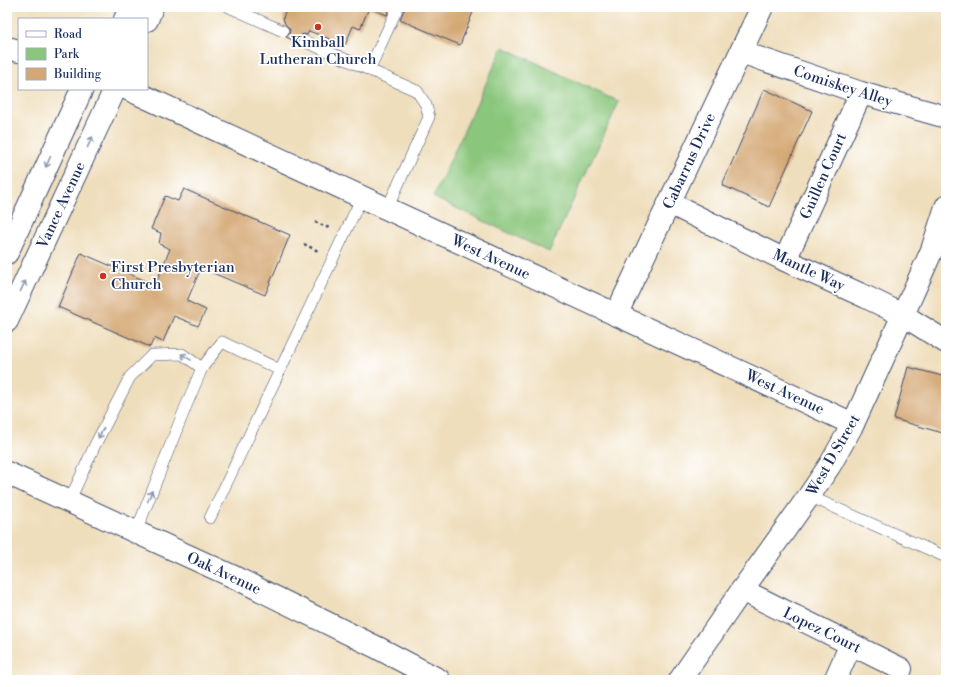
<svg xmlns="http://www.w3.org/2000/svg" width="953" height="687" font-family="'Libre Bodoni',serif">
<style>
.green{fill:#8ac67c;stroke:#527a6d}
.building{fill:#d4a773}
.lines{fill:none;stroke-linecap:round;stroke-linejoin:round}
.service-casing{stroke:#3b496c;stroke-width:12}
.minor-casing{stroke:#3b496c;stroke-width:24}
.tertiary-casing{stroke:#3b496c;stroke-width:24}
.path{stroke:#3b496c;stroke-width:2.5;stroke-dasharray:3 3;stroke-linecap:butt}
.service{stroke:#fff;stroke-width:11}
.minor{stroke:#fff;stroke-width:22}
.tertiary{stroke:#fff;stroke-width:22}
.oneway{stroke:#8d97ae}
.poi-dot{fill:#c8321e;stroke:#fff;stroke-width:1.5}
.labels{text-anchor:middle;stroke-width:3.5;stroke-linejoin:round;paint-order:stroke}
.poi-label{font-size:15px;fill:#1b2f5e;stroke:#fff}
.street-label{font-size:15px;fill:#1b2f5e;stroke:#fff}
</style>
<rect width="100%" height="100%" fill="#fff"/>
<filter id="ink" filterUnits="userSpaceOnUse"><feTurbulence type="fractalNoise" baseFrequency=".025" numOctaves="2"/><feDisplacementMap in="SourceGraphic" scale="8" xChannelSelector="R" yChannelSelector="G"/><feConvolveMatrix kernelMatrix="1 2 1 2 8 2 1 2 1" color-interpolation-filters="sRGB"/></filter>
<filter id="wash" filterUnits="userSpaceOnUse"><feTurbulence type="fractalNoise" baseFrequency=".012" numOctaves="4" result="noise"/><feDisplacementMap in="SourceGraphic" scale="16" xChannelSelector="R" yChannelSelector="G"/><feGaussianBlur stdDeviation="0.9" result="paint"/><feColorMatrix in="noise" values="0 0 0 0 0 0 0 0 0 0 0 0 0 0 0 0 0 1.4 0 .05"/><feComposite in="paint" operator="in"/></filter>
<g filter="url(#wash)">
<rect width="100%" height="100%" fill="#efdebc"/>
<polygon class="green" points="503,47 619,102 549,252 433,197"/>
<g id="blocks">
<g class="building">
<polygon points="287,7 390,7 387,15 369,8 360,29 353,26 345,45 309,31 307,35 303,34 300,36 297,39 297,42 286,37 289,34 290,30 288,27 285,24 283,18"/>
<polygon points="405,7 475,7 460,45 400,20"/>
<polygon points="764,89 812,111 769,207 722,185"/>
<polygon points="184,189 290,235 265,295 201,268 187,301 206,310 198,326 174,316 163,342 154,338 150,347 58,307 81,253 155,285 170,249 159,244 161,233 151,229 165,196 178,201"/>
<polygon points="908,367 946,377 946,434 894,419"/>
</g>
</g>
</g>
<g filter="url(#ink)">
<use href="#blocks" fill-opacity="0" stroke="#3b496c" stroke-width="1"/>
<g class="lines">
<g class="service-casing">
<g id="service">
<polyline points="229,7 283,31"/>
<polyline points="304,41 417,91 426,105 429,117 387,209"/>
<polyline points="369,70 398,7"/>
<polyline points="202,368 222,342 280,370"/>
<polyline points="809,496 946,557"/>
<polyline points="69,502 95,445 130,377 152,355 182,354 202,368 186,406 136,532"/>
<polyline points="210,518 362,197"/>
</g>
</g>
<g class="minor-casing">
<g id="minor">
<polyline points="741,52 861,93 946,117"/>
<polyline points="128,89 853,424"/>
<polyline points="669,203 785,260 866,297 903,315 946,342"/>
<polyline points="785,260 861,93"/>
<polyline points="616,315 762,7"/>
<polyline points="7,473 234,577 378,648 439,680"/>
<polyline points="742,590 901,669"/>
<polyline points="680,680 742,590 809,496 830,465 853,424 903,315 932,250 946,207"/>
<polyline points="835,680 851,644"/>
</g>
</g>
<g class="tertiary-casing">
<g id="tertiary">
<polyline points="125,19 133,7"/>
<polyline points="147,20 152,7"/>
<polyline points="7,48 19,51"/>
<polyline points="7,253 82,89"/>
<polyline points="7,321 115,89"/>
</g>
</g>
<g class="path">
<polyline points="315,222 329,228"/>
<polyline points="304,244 318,251"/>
</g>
<use href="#service" class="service"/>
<use href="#minor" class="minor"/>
<use href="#tertiary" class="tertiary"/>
</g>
<defs><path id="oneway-shaft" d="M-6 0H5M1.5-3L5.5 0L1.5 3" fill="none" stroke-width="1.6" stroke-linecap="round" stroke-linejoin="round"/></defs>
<g class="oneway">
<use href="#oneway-shaft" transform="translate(90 142) rotate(-65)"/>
<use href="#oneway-shaft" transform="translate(48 162) rotate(114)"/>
<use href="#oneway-shaft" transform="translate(23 286) rotate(-65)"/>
<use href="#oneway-shaft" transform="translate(186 357) rotate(-149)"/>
<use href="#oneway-shaft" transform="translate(101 433) rotate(118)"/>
<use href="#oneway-shaft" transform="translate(150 496) rotate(-68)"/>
</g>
</g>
<g class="poi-dot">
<circle cx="318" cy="27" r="4"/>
<circle cx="103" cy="276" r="4"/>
</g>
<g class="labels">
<g class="poi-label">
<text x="318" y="47">Kimball<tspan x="318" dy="17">Lutheran Church</tspan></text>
<text x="111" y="272" text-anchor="start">First Presbyterian<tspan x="111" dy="17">Church</tspan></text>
</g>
<g class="street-label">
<text transform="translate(843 86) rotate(18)" y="5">Comiskey Alley</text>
<text transform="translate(689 161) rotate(-65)" y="5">Cabarrus Drive</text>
<text transform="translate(823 176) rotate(-66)" y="5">Guillen Court</text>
<text transform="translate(61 205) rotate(-65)" y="5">Vance Avenue</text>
<text transform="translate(491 257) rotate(25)" y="5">West Avenue</text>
<text transform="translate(809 270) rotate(25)" y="5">Mantle Way</text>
<text transform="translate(785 392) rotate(25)" y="5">West Avenue</text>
<text transform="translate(833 455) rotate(-60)" y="5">West D Street</text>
<text transform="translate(224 573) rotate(25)" y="5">Oak Avenue</text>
<text transform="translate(822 630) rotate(26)" y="5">Lopez Court</text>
</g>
</g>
<rect width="953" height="687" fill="none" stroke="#fff" stroke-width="24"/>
<rect x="18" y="18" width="130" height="72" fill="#ffffff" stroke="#a4acbf"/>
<rect x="26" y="31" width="20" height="6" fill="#ffffff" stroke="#a4acbf"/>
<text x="54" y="38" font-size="12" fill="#1b2f5e">Road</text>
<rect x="26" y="48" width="20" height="12" fill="#8ac67c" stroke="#a4acbf"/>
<text x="54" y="58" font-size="12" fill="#1b2f5e">Park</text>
<rect x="26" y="68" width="20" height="12" fill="#d4a773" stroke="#a4acbf"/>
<text x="54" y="78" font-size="12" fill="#1b2f5e">Building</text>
</svg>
